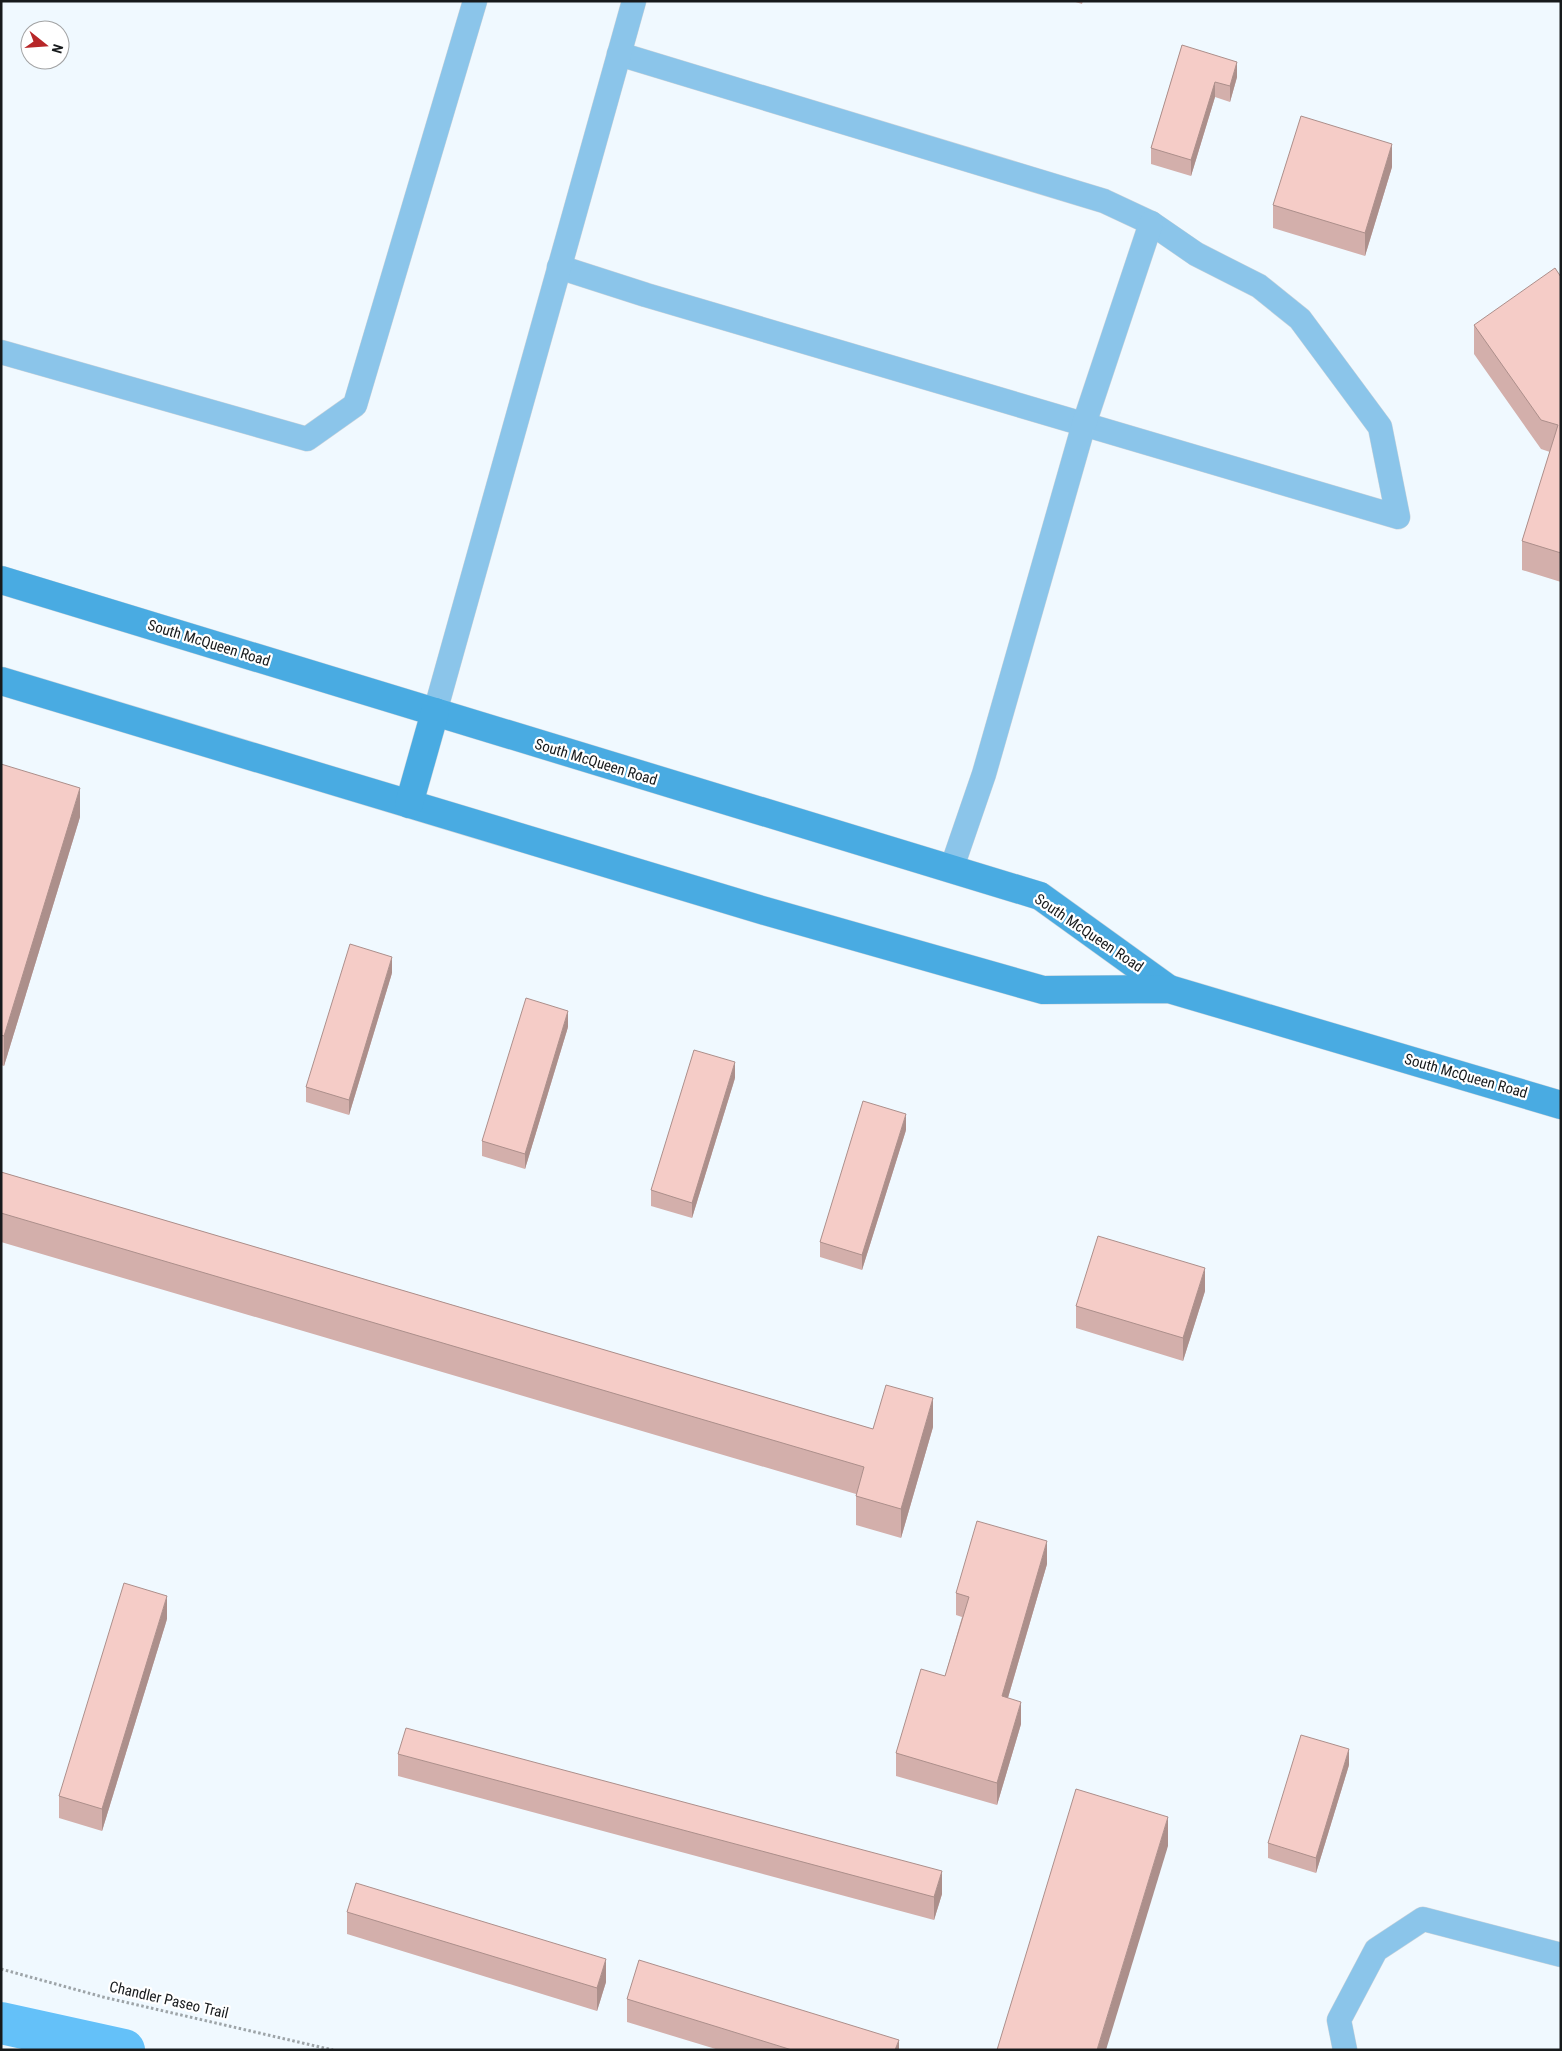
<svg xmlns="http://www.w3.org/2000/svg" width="1562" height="2051" font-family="'Roboto Condensed',sans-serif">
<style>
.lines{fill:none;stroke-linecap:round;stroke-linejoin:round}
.canal{stroke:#64c1f9;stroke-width:42}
.lane-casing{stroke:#cdd5db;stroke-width:25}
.secondary-casing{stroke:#cdd5db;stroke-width:29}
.path{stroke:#9da4a8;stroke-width:3;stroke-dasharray:2.5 2.5;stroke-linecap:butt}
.lane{stroke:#8bc5ea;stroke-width:24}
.secondary{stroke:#49abe2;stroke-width:28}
.wall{fill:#d3afab}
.shaded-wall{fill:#ac8f8b}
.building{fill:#f5ccc7;stroke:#ac8f8b}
.labels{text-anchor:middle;stroke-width:4.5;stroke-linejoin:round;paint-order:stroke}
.street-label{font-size:15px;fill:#171a1c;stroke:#fff}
</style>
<rect width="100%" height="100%" fill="#f0f9ff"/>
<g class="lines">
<polyline class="canal" points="1,2023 124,2050"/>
<g class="lane-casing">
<g id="lane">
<polyline points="559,267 646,295 1398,517 1380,427 1300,319 1259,286 1196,254 1151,223 1104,201 619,54"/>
<polyline points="1,352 307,439 355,405 475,1"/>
<polyline points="435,712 634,1"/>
<polyline points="951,870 984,774 1084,424 1151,223"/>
<polyline points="1345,2050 1339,2020 1376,1950 1423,1919 1561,1955"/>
</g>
</g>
<g class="secondary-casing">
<g id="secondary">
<polyline points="1,580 1040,896 1169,989"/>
<polyline points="1,681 765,911 1043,990 1169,989 1561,1105"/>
<polyline points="409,804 435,712"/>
</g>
</g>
<polyline class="path" points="1,1969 103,1997 333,2050"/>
<use href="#lane" class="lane"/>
<use href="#secondary" class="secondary"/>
</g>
<g class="wall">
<polygon points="1072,1 1083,1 1082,4"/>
<polygon points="1182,45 1237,77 1230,102 1215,97 1191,176 1151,164 1151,148"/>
<polygon points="1392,167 1365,256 1273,228 1273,205"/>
<polygon points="1561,277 1561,582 1522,570 1522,541 1550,452 1541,449 1474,354 1474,325"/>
<polygon points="1,764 80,817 4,1066 1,1065"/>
<polygon points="392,973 349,1115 306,1102 306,1087"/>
<polygon points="568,1027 525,1169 482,1156 482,1141"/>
<polygon points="735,1078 692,1218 651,1206 651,1190"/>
<polygon points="906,1130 862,1270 820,1257 820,1242"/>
<polygon points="1,1172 873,1429 933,1427 901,1538 856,1525 856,1494 1,1242"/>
<polygon points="1205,1291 1183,1361 1076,1328 1076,1306"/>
<polygon points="1047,1564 1008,1698 1021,1724 997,1805 896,1776 896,1753 945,1676 962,1617 956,1615 956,1593"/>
<polygon points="167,1619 102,1831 59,1818 59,1796"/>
<polygon points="398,1754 942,1894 934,1920 398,1776"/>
<polygon points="1349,1765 1316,1873 1268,1858 1268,1843"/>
<polygon points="347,1912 606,1982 597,2011 347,1934"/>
<polygon points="627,1999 899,2050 719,2050 627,2022"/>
</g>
<g class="shaded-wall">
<polygon points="1237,62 1237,77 1230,102 1230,86"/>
<polygon points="1215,82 1215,97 1191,176 1191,160"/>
<polygon points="1392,144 1392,167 1365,256 1365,233"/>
<polygon points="80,788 80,817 4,1066 4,1036"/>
<polygon points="392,957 392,973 349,1115 349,1100"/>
<polygon points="568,1011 568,1027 525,1169 525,1154"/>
<polygon points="735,1062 735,1078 692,1218 692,1203"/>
<polygon points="906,1114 906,1130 862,1270 862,1255"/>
<polygon points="1205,1268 1205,1291 1183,1361 1183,1338"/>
<polygon points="933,1398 933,1427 901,1538 901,1509"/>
<polygon points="1047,1541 1047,1564 1002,1718 1002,1696"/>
<polygon points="167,1596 167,1619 102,1831 102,1809"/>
<polygon points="1021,1702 1021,1724 997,1805 997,1783"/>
<polygon points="1349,1749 1349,1765 1316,1873 1316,1858"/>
<polygon points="1168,1817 1168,1846 1106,2050 1097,2050"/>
<polygon points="942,1871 942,1894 934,1920 934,1897"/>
<polygon points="606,1959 606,1982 597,2011 597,1988"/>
<polygon points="899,2040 899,2050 895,2050"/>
</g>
<g class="building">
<polygon points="1182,45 1237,62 1230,86 1215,82 1191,160 1151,148"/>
<polygon points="1301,116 1392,144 1365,233 1273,205"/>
<polygon points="1555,268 1561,277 1561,553 1522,541 1558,425 1541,420 1474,325"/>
<polygon points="1,764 80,788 4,1036 1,1035"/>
<polygon points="350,944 392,957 349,1100 306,1087"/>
<polygon points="526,998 568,1011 525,1154 482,1141"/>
<polygon points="694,1050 735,1062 692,1203 651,1190"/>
<polygon points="863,1101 906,1114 862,1255 820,1242"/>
<polygon points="1,1172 873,1429 886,1385 933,1398 901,1509 856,1496 864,1467 1,1213"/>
<polygon points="1098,1236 1205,1268 1183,1338 1076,1306"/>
<polygon points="977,1521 1047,1541 1002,1696 1021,1702 997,1783 896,1753 921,1669 945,1676 969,1597 956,1593"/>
<polygon points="124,1583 167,1596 102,1809 59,1796"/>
<polygon points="406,1728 942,1871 934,1897 398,1754"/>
<polygon points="1301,1735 1349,1749 1316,1858 1268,1843"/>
<polygon points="1076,1789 1168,1817 1097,2050 997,2050"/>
<polygon points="356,1883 606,1959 597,1988 347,1912"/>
<polygon points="639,1960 899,2040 895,2050 792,2050 627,1999"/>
</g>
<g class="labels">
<g class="street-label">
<text transform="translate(209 643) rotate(17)" y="5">South McQueen Road</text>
<text transform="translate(596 762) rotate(17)" y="5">South McQueen Road</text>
<text transform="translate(1089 933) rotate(34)" y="5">South McQueen Road</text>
<text transform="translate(1466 1076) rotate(16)" y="5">South McQueen Road</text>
<text transform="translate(169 2000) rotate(13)" y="5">Chandler Paseo Trail</text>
</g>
</g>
<rect width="1562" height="2051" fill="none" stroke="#171a1c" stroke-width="5"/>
<g transform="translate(45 45) rotate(107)"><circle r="24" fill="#ffffff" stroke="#a2a3a4"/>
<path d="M0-4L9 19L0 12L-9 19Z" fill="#b72729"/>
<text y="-8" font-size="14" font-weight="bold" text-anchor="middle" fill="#171a1c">N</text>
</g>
</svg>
